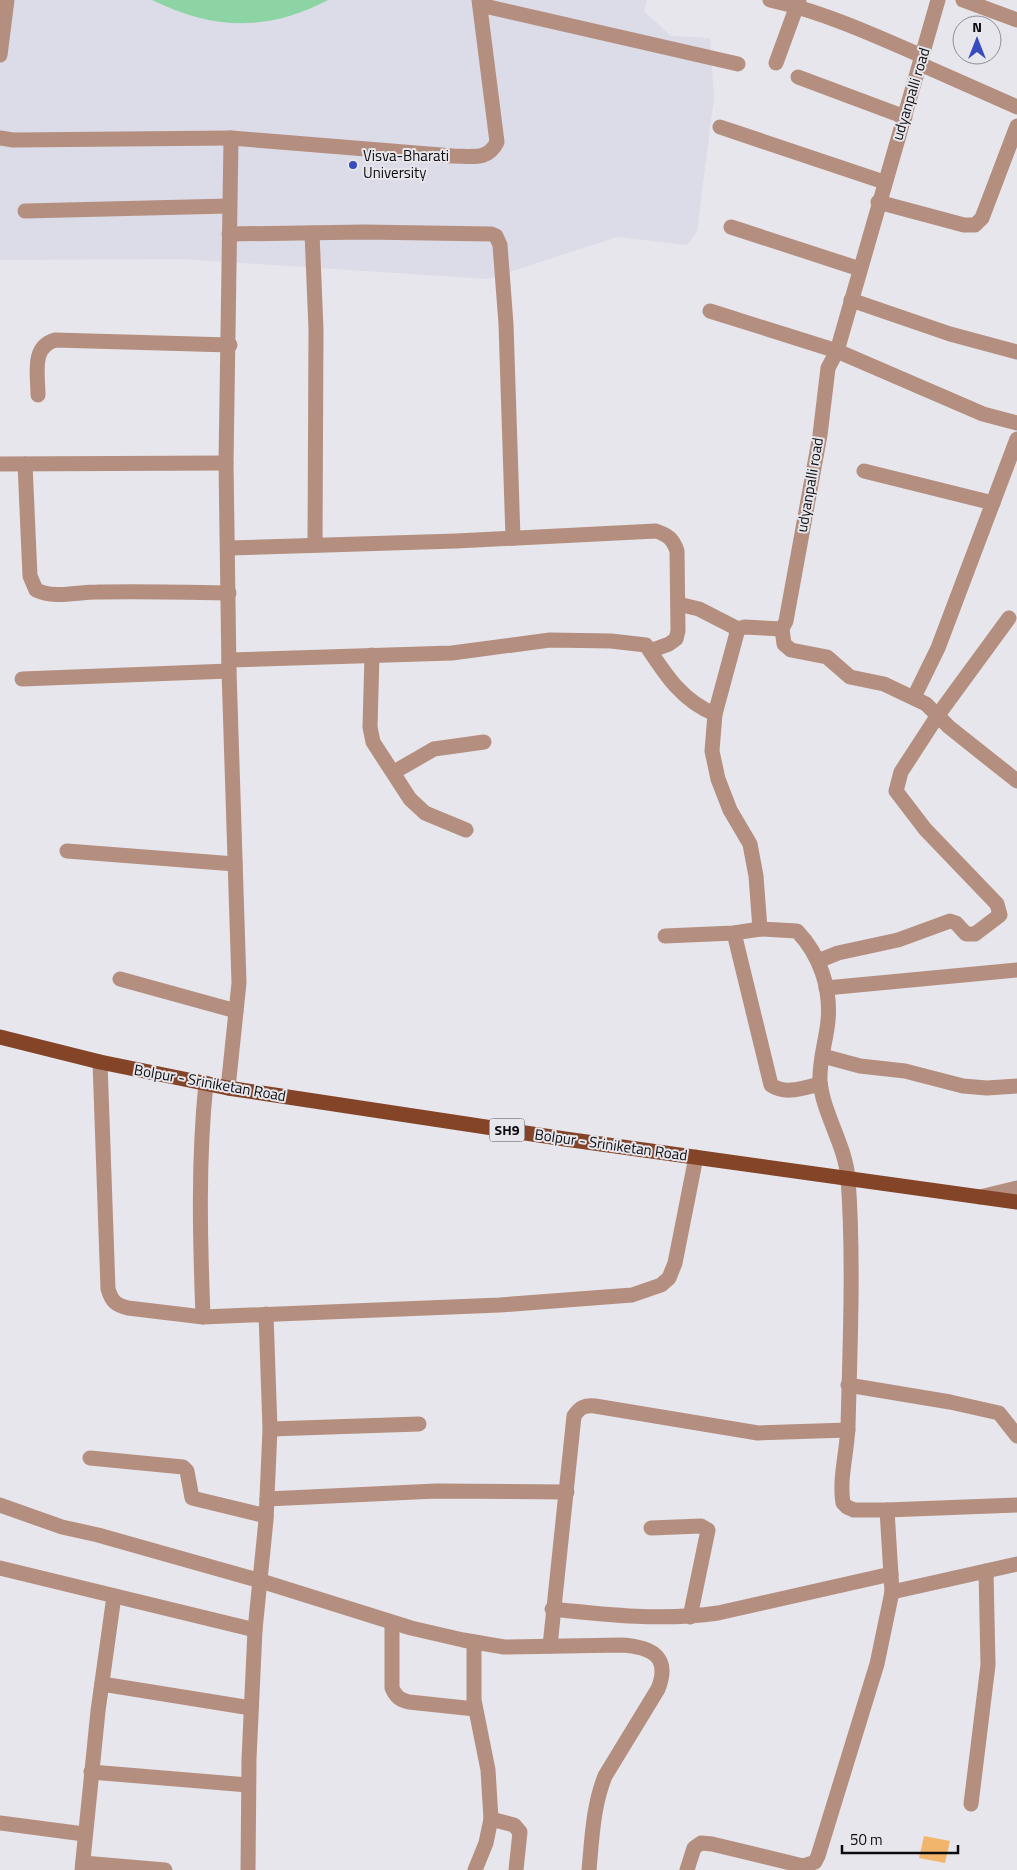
<svg xmlns="http://www.w3.org/2000/svg" width="1017" height="1870" font-family="'Titillium Web',sans-serif">
<style>
.built{fill:#dcdbe8}
.green{fill:#8dd4a4}
.building{fill:#f1b66c}
.lines{fill:none;stroke-linecap:round;stroke-linejoin:round}
.minor{stroke:#b48f7f;stroke-width:15}
.major{stroke:#844428;stroke-width:15}
.poi-dot{fill:#374bbd;stroke:#e7e6ec;stroke-width:2}
.labels{text-anchor:middle;stroke-width:4;stroke-linejoin:round;paint-order:stroke}
.shield{fill:#e7e6ec;stroke:#4e4e51;stroke-width:1}
.shield-label{font-size:14px;font-weight:bold;fill:#0d0d0f}
.street-label{font-size:15px;fill:#0d0d0f;stroke:#e7e6ec}
.poi-label{font-size:15px;fill:#0d0d0f;stroke:#e7e6ec;text-anchor:start}
</style>
<rect width="100%" height="100%" fill="#e7e6ec"/>
<polygon class="built" points="0,0 647,0 644,11 671,36 710,38 714,97 697,232 687,245 617,237 488,279 180,259 0,260"/>
<path class="green" d="M152 0H328C267 32 213 30 152 0Z"/>
<polygon class="building" points="924,1836 950,1841 945,1863 919,1858"/>
<g class="lines">
<g class="minor">
<path d="M770 0C823 12 872 34 922 56"/>
<path d="M938 0C904 117 870 234 837 351L828 368 820 435 786 621 782 629 744 627 738 629 715 714 712 751 718 779 730 810 750 844 756 876 760 929 797 931C820 955 831 988 828 1021 826 1041 819 1061 820 1081 823 1114 845 1144 848 1178 854 1260 850 1345 848 1427 847 1452 839 1479 843 1503L847 1507 854 1510H887L1017 1505"/>
<polyline points="963,0 1017,20"/>
<polyline points="480,5 738,64"/>
<polyline points="0,55 7,0"/>
<polyline points="776,63 799,0"/>
<polyline points="920,64 1017,107"/>
<polyline points="798,77 905,117"/>
<polyline points="720,127 884,182"/>
<polyline points="0,138 13,140 231,138"/>
<polyline points="878,202 964,225 975,225 982,218 1017,126"/>
<polyline points="25,211 229,206"/>
<polyline points="731,227 860,269"/>
<polyline points="312,233 316,329 315,545"/>
<polyline points="229,234 364,232 491,234 496,236 500,245 506,324 513,538"/>
<polyline points="851,300 950,334 1017,352"/>
<polyline points="710,311 837,351 983,414 1017,423"/>
<path d="M38 395C38 374 31 347 55 340L230 345"/>
<polyline points="0,464 226,463"/>
<path d="M25 464 30 576 36 590C55 599 76 592 97 592 141 591 185 592 229 593"/>
<polyline points="864,471 993,503"/>
<path d="M229 548 456 541 656 531C668 535 673 539 677 551L678 631 676 639 669 644 650 651"/>
<polyline points="678,604 699,609 738,629"/>
<polyline points="782,629 784,644 791,650 827,657 850,677 884,684 926,704 949,727 1017,781"/>
<polyline points="372,655 370,727 373,742 410,799 425,813 466,830"/>
<path d="M229 660 452 653 550 640 611 641 646 645C665 674 682 701 715 714"/>
<polyline points="22,679 229,671"/>
<polyline points="914,697 938,648 1017,439"/>
<polyline points="394,772 434,749 484,742"/>
<polyline points="67,851 235,864"/>
<path d="M734 933 771 1085C786 1095 803 1088 820 1084"/>
<polyline points="665,936 734,933 760,929"/>
<polyline points="818,961 838,953 898,940 950,921 956,923 966,934 975,934 1000,915 997,904 925,829 896,791 901,772 938,715 1009,618"/>
<polyline points="120,979 236,1011"/>
<polyline points="826,988 1017,970"/>
<polyline points="823,1056 860,1066 905,1071 963,1086 987,1088 1017,1086"/>
<path d="M100 1062 108 1289C112 1302 116 1305 128 1308L203 1317 500 1305 632 1295 661 1285 669 1278 675 1263 696 1157"/>
<path d="M228 1088 239 983 229 671 226 463 231 138 453 156C472 156 488 161 497 142L479 0"/>
<polyline points="980,1197 1017,1188"/>
<path d="M203 1317C200 1238 198 1161 206 1083"/>
<polyline points="848,1385 950,1402 999,1413 1017,1436"/>
<polyline points="270,1429 419,1424"/>
<polyline points="90,1458 183,1467 187,1471 192,1498 266,1516"/>
<polyline points="267,1499 436,1491 567,1492"/>
<path d="M0 1505 62 1527 98 1535 261 1581 411 1628 463 1640 504 1647 622 1645C651 1647 671 1656 658 1689L605 1776C593 1806 592 1838 589 1870"/>
<polyline points="651,1528 701,1526 708,1530 690,1617"/>
<polyline points="0,1568 255,1630"/>
<polyline points="892,1592 1017,1564"/>
<path d="M552 1609C608 1615 662 1621 718 1613L891 1574"/>
<path d="M392 1623V1688C396 1697 400 1700 409 1702L475 1709"/>
<polyline points="474,1642 474,1700 488,1770 491,1819 486,1843 475,1870"/>
<path d="M550 1646 574 1416C580 1407 585 1405 595 1406L758 1433 848 1430"/>
<polyline points="102,1684 251,1708"/>
<polyline points="91,1772 248,1785"/>
<polyline points="971,1804 988,1665 986,1571"/>
<polyline points="491,1819 514,1825 520,1832 516,1870"/>
<polyline points="0,1823 84,1834"/>
<polyline points="83,1863 165,1870"/>
<polyline points="82,1870 98,1711 114,1596"/>
<polyline points="248,1870 249,1759 255,1630 266,1520 270,1429 266,1314"/>
<polyline points="687,1870 694,1848 701,1843 712,1844 803,1866 815,1862 818,1856 877,1664 892,1592 887,1510"/>
</g>
<polyline class="major" points="0,1037 100,1062 228,1088 565,1139 1017,1202"/>
</g>
<circle class="poi-dot" cx="353" cy="165" r="5"/>
<g class="labels">
<rect class="shield" x="489.5" y="1118.5" width="35" height="23" rx="4"/>
<g class="shield-label">
<text x="507" y="1135">SH9</text>
</g>
<g class="street-label">
<text transform="translate(911 94) rotate(-73)" y="5">udyanpalli road</text>
<text transform="translate(810 485) rotate(-80)" y="5">udyanpalli road</text>
<text transform="translate(210 1083) rotate(10)" y="5">Bolpur - Sriniketan Road</text>
<text transform="translate(611 1145) rotate(8)" y="5">Bolpur - Sriniketan Road</text>
</g>
<g class="poi-label">
<text x="363" y="161">Visva-Bharati<tspan x="363" dy="17">University</tspan></text>
</g>
</g>
<g transform="translate(977 40)"><circle r="24" fill="#e7e6ec" stroke="#908f94"/>
<path d="M0-4L9 19L0 12L-9 19Z" fill="#374bbd"/>
<text y="-8" font-size="14" font-weight="bold" text-anchor="middle" fill="#0d0d0f">N</text>
</g>
<path d="M842 1845v8h116v-8" fill="none" stroke="#0d0d0f" stroke-width="2.5"/>
<text x="850" y="1845" font-size="15" fill="#0d0d0f" stroke="#e7e6ec" stroke-width="4" paint-order="stroke">50 m</text>
</svg>
